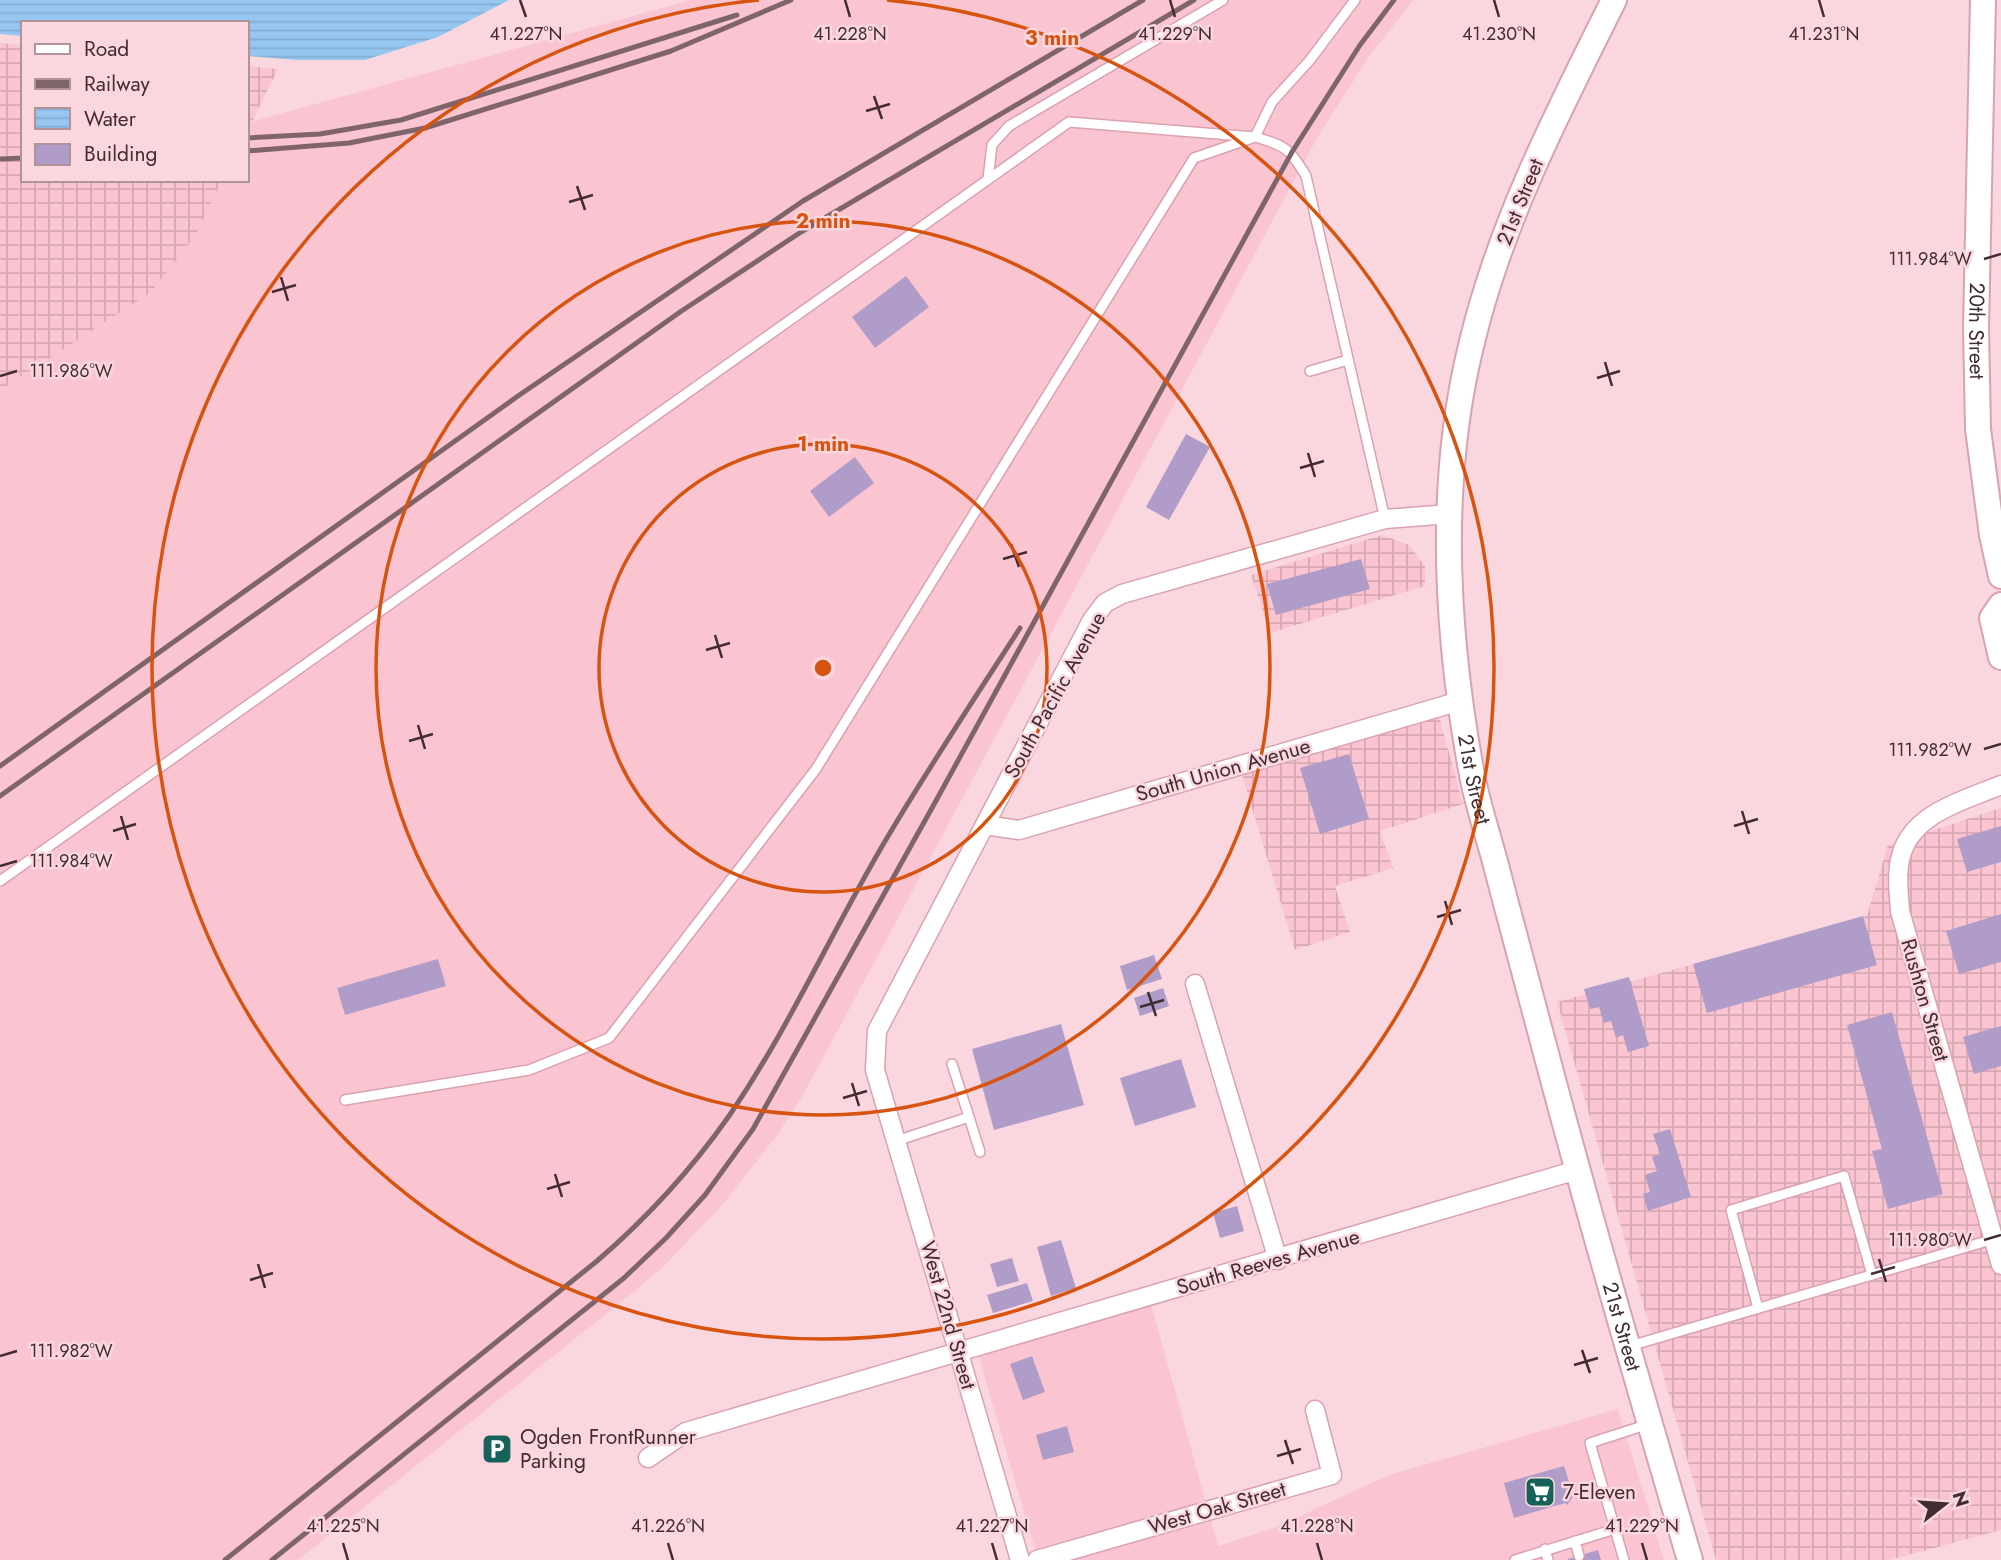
<svg xmlns="http://www.w3.org/2000/svg" width="2001" height="1560" font-family="Jost,sans-serif">
<style>
.built{fill:#fac5d0}
.industrial{fill:url(#industrial-grid)}
.water{fill:url(#water-rules)}
.building{fill:#b09cc9}
.lines{fill:none;stroke-linecap:round;stroke-linejoin:round}
.lane-casing{stroke:#daa2ae;stroke-width:12}
.street-casing{stroke:#daa2ae;stroke-width:21}
.secondary-casing{stroke:#daa2ae;stroke-width:28}
.lane{stroke:#fff;stroke-width:9}
.street{stroke:#fff;stroke-width:18}
.secondary{stroke:#fff;stroke-width:24}
.rail{stroke:#7f656a;stroke-width:5}
.ticks{fill:none;stroke:#422c31;stroke-width:2.5}
.ring{fill:none;stroke:#d75410;stroke-width:3.5}
.labels{text-anchor:middle;stroke-width:5;stroke-linejoin:round;paint-order:stroke}
.street-label{font-size:21px;fill:#422c31;stroke:#fad7de}
.poi-label{font-size:21px;fill:#422c31;stroke:#fad7de;text-anchor:start}
.ticks-label{font-size:18px;text-anchor:middle;fill:#422c31;stroke:#fad7de;stroke-width:5;stroke-linejoin:round;paint-order:stroke}
.centre{fill:#d75410;stroke:#fad7de;stroke-width:3.5}
.ring-label{font-size:21px;text-anchor:middle;font-weight:bold;fill:#d75410;stroke:#fad7de;stroke-width:5;stroke-linejoin:round;paint-order:stroke}
</style>
<defs>
<pattern id="industrial-grid" width="8" height="8" patternUnits="userSpaceOnUse" patternTransform="scale(1.75)"><rect width="8" height="8" fill="#fac5d0"/><path d="M0 4h8M4 0v8" fill="none" stroke="#d8a9b3"/></pattern>
<pattern id="water-rules" width="6" height="5" patternUnits="userSpaceOnUse" patternTransform="scale(1.75)"><rect width="6" height="5" fill="#96c7f1"/><path d="M0 2.5h6" fill="none" stroke="#82abcf"/></pattern>
</defs>
<rect width="100%" height="100%" fill="#fad7de"/>
<g class="built">
<polygon points="691,0 1413,0 1368,58 1317,138 802,1097 778,1134 724,1203 662,1268 627,1297 298,1560 0,1560 0,383 216,180 247,180 247,123"/>
<polygon points="1151,1304 1218,1546 1274,1528 1389,1475 1618,1409 1664,1560 1038,1560 978,1354"/>
</g>
<g class="industrial">
<polygon points="0,43 23,45 23,180 222,180 195,236 150,293 0,390"/>
<polygon points="247,66 278,69 247,132"/>
<polygon points="1382,535 1409,545 1425,566 1425,586 1270,633 1251,575"/>
<polygon points="1439,716 1463,804 1380,831 1393,868 1335,886 1350,932 1295,950 1242,775"/>
<polygon points="2001,808 2001,1530 1890,1560 1716,1560 1557,1002 1867,916 1888,845"/>
</g>
<polygon class="water" points="0,0 509,0 438,37 365,60 297,60 247,56 247,23 23,23 23,36 0,34"/>
<g class="building">
<polygon points="906,276 929,307 875,348 852,317"/>
<polygon points="1186,434 1210,447 1169,520 1146,507"/>
<polygon points="855,457 874,483 829,517 810,491"/>
<polygon points="1361,559 1370,589 1276,615 1267,584"/>
<polygon points="1349,754 1369,819 1320,834 1300,768"/>
<polygon points="2001,826 2001,862 1967,872 1957,839"/>
<polygon points="2001,914 2001,962 1959,974 1946,931"/>
<polygon points="1863,916 1877,965 1707,1013 1693,964"/>
<polygon points="1154,955 1162,979 1127,990 1120,966"/>
<polygon points="438,959 446,986 345,1015 337,988"/>
<polygon points="1629,977 1649,1046 1628,1052 1623,1035 1616,1038 1611,1021 1604,1023 1599,1007 1590,1009 1584,989"/>
<polygon points="1163,988 1169,1006 1140,1016 1134,998"/>
<polygon points="1892,1012 1943,1194 1888,1209 1872,1151 1882,1149 1847,1025"/>
<polygon points="1061,1024 1084,1105 994,1130 972,1049"/>
<polygon points="2001,1026 2001,1066 1974,1074 1963,1037"/>
<polygon points="1181,1059 1196,1107 1135,1126 1120,1078"/>
<polygon points="1670,1129 1691,1197 1648,1211 1643,1194 1650,1192 1645,1175 1657,1171 1652,1157 1660,1154 1653,1134"/>
<polygon points="1237,1206 1244,1231 1220,1238 1213,1213"/>
<polygon points="1061,1240 1076,1288 1051,1296 1037,1247"/>
<polygon points="1012,1258 1019,1281 997,1287 990,1264"/>
<polygon points="1027,1283 1033,1301 993,1313 987,1295"/>
<polygon points="1032,1356 1045,1392 1023,1400 1010,1364"/>
<polygon points="1067,1426 1074,1452 1043,1460 1036,1435"/>
<polygon points="1564,1466 1572,1491 1575,1494 1567,1505 1565,1503 1514,1518 1504,1483"/>
<polygon points="1598,1550 1601,1560 1568,1560 1568,1559"/>
</g>
<g class="lines">
<g class="lane-casing">
<g id="lane">
<polyline points="988,179 992,145 1009,126 1223,0"/>
<polyline points="1310,371 1348,360"/>
<path d="M0 881 1069 122 1255 137C1285 145 1290 149 1306 176L1385 519"/>
<polyline points="345,1100 529,1070 609,1038 816,769 1194,158 1255,137 1272,102 1310,60 1355,0"/>
<polyline points="969,1117 980,1152"/>
<polyline points="896,1141 969,1117 952,1064"/>
<polyline points="1758,1308 1731,1210 1844,1176 1872,1275"/>
<polyline points="1630,1346 1994,1239"/>
<polyline points="1575,1541 1579,1556"/>
<polyline points="1545,1549 1548,1560"/>
<polyline points="1515,1560 1615,1529"/>
<polyline points="1624,1560 1590,1443 1649,1424"/>
</g>
</g>
<g class="street-casing">
<g id="street">
<path d="M2001 785C1965 800 1912 813 1901 856 1896 873 1899 894 1900 911L2001 1265"/>
<polyline points="985,825 1019,830 1460,701"/>
<polyline points="1195,984 1278,1260"/>
<path d="M648 1458 686 1432C983 1343 1281 1259 1577 1170"/>
<polyline points="1020,1560 875,1070 877,1031 1092,620 1105,603 1122,594 1385,519 1450,514"/>
<polyline points="1037,1560 1332,1475 1315,1410"/>
</g>
</g>
<g class="secondary-casing">
<g id="secondary">
<path id="s1" d="M1614 0C1558 112 1500 223 1471 346 1437 485 1446 635 1472 775 1478 806 1489 838 1497 869 1512 927 1528 985 1543 1042 1589 1216 1639 1388 1690 1560"/>
<path id="s2" d="M1983 0 1976 328 1978 429 1992 535 2001 576"/>
<polyline points="2001,605 1992,618 2001,657"/>
</g>
</g>
<use href="#lane" class="lane"/>
<use href="#street" class="street"/>
<use href="#secondary" class="secondary"/>
<g class="rail">
<polyline points="247,138 320,134 401,120 737,15"/>
<polyline points="247,151 349,143 425,128 671,51 791,0"/>
<polyline points="0,159 23,158"/>
<polyline points="0,766 518,396 803,201 1143,0"/>
<polyline points="0,796 680,312 801,232 1194,0"/>
<path d="M225 1560 597 1261C647 1218 691 1170 729 1116 788 1030 831 933 884 843 927 770 974 699 1020 628"/>
<polyline points="272,1560 624,1278 666,1238 705,1195 753,1129 932,808 1292,152 1360,45 1394,0"/>
</g>
</g>
<path class="ticks" d="M520 0 526 17M845 0 850 17M1170 0 1175 17M1494 0 1499 17M1819 0 1824 17M874 96 882 119M866 111 890 104M577 186 585 210M569 202 593 195M1984 259 2001 254M281 277 288 301M272 292 296 285M1605 362 1612 386M0 376 17 371M1597 378 1620 371M1308 453 1315 477M1300 468 1324 461M1011 544 1019 567M1003 559 1027 552M715 635 722 658M706 650 730 643M418 725 425 749M409 741 433 734M1984 749 2001 744M1742 811 1749 834M121 816 128 840M1734 826 1758 819M113 831 136 824M0 866 17 861M1445 901 1452 925M1437 917 1461 910M1148 992 1156 1016M1140 1007 1164 1000M852 1083 859 1106M843 1098 867 1091M555 1174 562 1197M547 1189 570 1182M1984 1240 2001 1235M1879 1259 1886 1282M258 1264 265 1288M1871 1274 1895 1267M250 1280 273 1273M1582 1350 1590 1373M0 1356 17 1351M1574 1365 1598 1358M1285 1440 1293 1464M1277 1456 1301 1449M343 1543 348 1560M668 1543 673 1560M992 1543 997 1560M1317 1543 1322 1560M1642 1543 1647 1560"/>
<g class="ring">
<circle cx="823" cy="668" r="224"/>
<circle cx="823" cy="668" r="447"/>
<path d="M887 0A671 671 0 1 1 759 0"/>
</g>
<defs>
<g id="parking-square" transform="scale(1.575)"><rect x="-9" y="-9" width="18" height="18" rx="4" fill="#16625a" stroke="#fad7de"/><path d="M-3.5-5.5H1a3.5 3.5 0 0 1 0 7H-1V5.5H-3.5ZM-1-3.4V-.6H.8a1.4 1.4 0 0 0 0-2.8Z" fill="#fff"/></g>
<g id="supermarket-square" transform="scale(1.575)"><rect x="-9" y="-9" width="18" height="18" rx="4" fill="#16625a" stroke="#fad7de"/><path d="M-6-5.5h2.5l.6 2H6L4.5 2H-2.5L-4.4-4H-6ZM-1.5 3.2a1.3 1.3 0 1 0 .1 0ZM3 3.2a1.3 1.3 0 1 0 .1 0Z" fill="#fff"/></g>
</defs>
<g fill-rule="evenodd">
<use href="#parking-square" x="497" y="1449"/>
<use href="#supermarket-square" x="1540" y="1492"/>
</g>
<g class="labels">
<g class="street-label">
<text transform="translate(1520 202) rotate(-68)" y="7">21st Street</text>
<text dy="7" stroke="none"><textPath href="#s2" startOffset="331">20th Street</textPath></text>
<text transform="translate(1055 695) rotate(-61)" y="7">South Pacific Avenue</text>
<text transform="translate(1223 770) rotate(-16)" y="7">South Union Avenue</text>
<text dy="7" stroke="none"><textPath href="#s1" startOffset="812">21st Street</textPath></text>
<text transform="translate(1925 1000) rotate(74)" y="7">Rushton Street</text>
<text transform="translate(1268 1262) rotate(-16)" y="7">South Reeves Avenue</text>
<text transform="translate(948 1315) rotate(74)" y="7">West 22nd Street</text>
<text dy="7" stroke="none"><textPath href="#s1" startOffset="1379">21st Street</textPath></text>
<text transform="translate(1217 1508) rotate(-16)" y="7">West Oak Street</text>
</g>
<g class="poi-label">
<text x="520" y="1444">Ogden FrontRunner<tspan x="520" dy="24">Parking</tspan></text>
<text x="1563" y="1499">7-Eleven</text>
</g>
</g>
<g class="ticks-label">
<text x="526" y="40">41.227°N</text>
<text x="850" y="40">41.228°N</text>
<text x="1175" y="40">41.229°N</text>
<text x="1499" y="40">41.230°N</text>
<text x="1824" y="40">41.231°N</text>
<text x="1930" y="265">111.984°W</text>
<text x="71" y="377">111.986°W</text>
<text x="1930" y="756">111.982°W</text>
<text x="71" y="867">111.984°W</text>
<text x="1930" y="1246">111.980°W</text>
<text x="71" y="1357">111.982°W</text>
<text x="343" y="1532">41.225°N</text>
<text x="668" y="1532">41.226°N</text>
<text x="992" y="1532">41.227°N</text>
<text x="1317" y="1532">41.228°N</text>
<text x="1642" y="1532">41.229°N</text>
</g>
<circle cx="823" cy="668" r="10" class="centre"/>
<g class="ring-label">
<text x="1052" y="45">3 min</text>
<text x="823" y="228">2 min</text>
<text x="823" y="451">1 min</text>
</g>
<rect x="21" y="21" width="228" height="161" fill="#fad7de" stroke="#b09399" stroke-width="2"/>
<rect x="35" y="44" width="35" height="10" fill="#ffffff" stroke="#b09399" stroke-width="2"/>
<text x="84" y="56" font-size="21" fill="#422c31">Road</text>
<rect x="35" y="79" width="35" height="10" fill="#7f656a" stroke="#b09399" stroke-width="2"/>
<text x="84" y="91" font-size="21" fill="#422c31">Railway</text>
<rect x="35" y="108" width="35" height="21" fill="url(#water-rules)" stroke="#b09399" stroke-width="2"/>
<text x="84" y="126" font-size="21" fill="#422c31">Water</text>
<rect x="35" y="144" width="35" height="21" fill="#b09cc9" stroke="#b09399" stroke-width="2"/>
<text x="84" y="161" font-size="21" fill="#422c31">Building</text>
<g transform="translate(1945 1504) rotate(73)" stroke="#fad7de" stroke-width="5" paint-order="stroke">
<path d="M0-5L12 26L0 18L-12 26Z" fill="#422c31"/>
<text y="-10" font-size="19" font-weight="bold" text-anchor="middle" fill="#422c31">N</text>
</g>
</svg>
